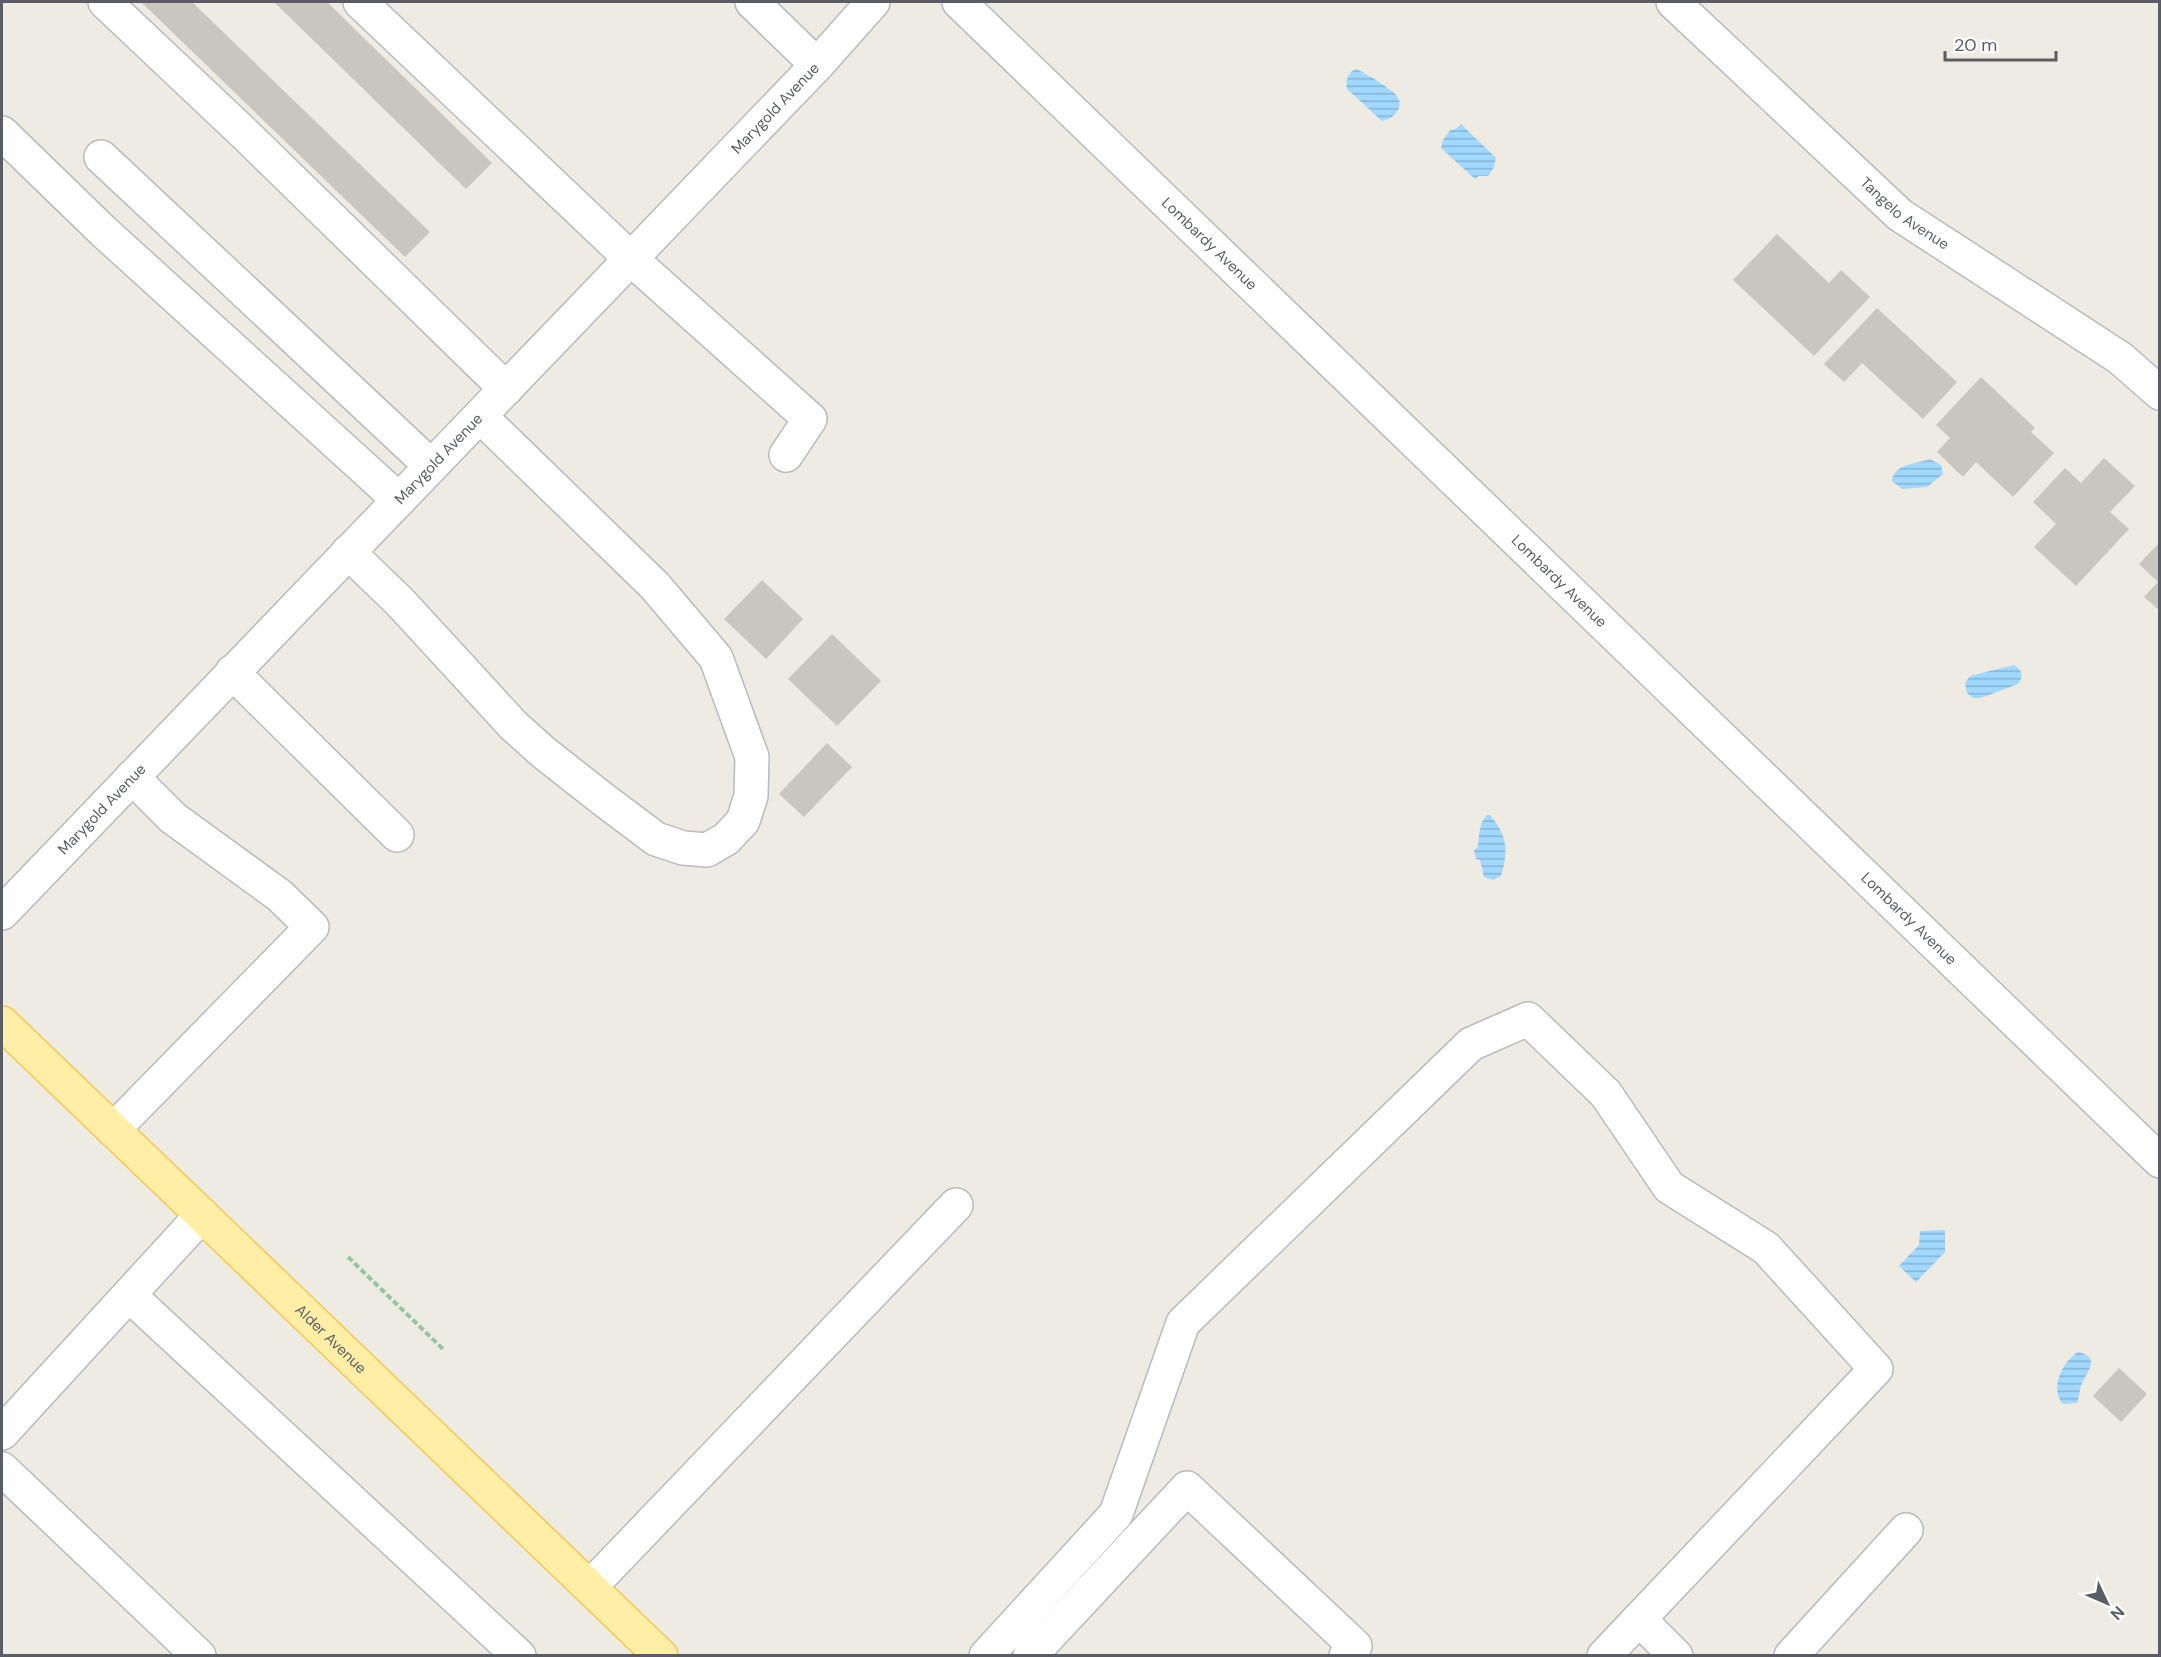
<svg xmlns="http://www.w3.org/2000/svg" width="2161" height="1657" font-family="'DM Sans',sans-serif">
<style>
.water{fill:url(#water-rules)}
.building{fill:#c9c6bf}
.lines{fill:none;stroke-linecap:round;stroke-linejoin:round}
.minor-casing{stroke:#b7babf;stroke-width:36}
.major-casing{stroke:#f8c651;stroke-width:36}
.path{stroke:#94c6a1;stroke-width:4;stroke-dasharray:6 3;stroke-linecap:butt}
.minor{stroke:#fff;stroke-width:33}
.major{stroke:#ffefa6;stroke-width:33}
.labels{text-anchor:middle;stroke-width:4.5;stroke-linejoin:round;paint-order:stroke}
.street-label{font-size:15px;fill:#5a5e64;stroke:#fff}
</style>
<defs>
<pattern id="water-rules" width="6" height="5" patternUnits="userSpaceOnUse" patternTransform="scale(1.5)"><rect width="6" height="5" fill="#a1d8ff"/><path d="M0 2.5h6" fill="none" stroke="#86b2d2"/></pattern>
</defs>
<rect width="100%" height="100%" fill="#eeebe2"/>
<g class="water">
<path d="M1356 69C1364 72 1393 90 1397 96 1405 108 1393 119 1382 121L1347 89C1345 81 1348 72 1356 69Z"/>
<polygon points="1461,124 1496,158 1494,167 1488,176 1479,176 1475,179 1441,148 1443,140 1450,130 1456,129"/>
<path d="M1930 459 1941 465 1943 474 1927 487 1902 489 1892 481C1894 463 1917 464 1930 459Z"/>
<path d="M2014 665C2022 669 2024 677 2018 684L1981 698H1973L1967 693 1965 683 1970 676Z"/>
<path d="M1487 815H1490C1507 835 1509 850 1501 876L1493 880 1484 877 1480 860 1476 859 1474 850 1478 847C1479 836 1479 823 1487 815Z"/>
<polygon points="1945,1230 1945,1252 1916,1282 1899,1266 1919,1245 1920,1231"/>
<path d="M2078 1352C2101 1357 2088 1371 2082 1383 2079 1389 2080 1396 2077 1403L2063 1404C2049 1388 2063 1361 2078 1352Z"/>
</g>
<g class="building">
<polygon points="141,2 192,2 430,232 405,257"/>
<polygon points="274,2 327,2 492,163 466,189"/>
<polygon points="1777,234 1829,283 1841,270 1870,297 1814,356 1733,280"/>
<polygon points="1877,308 1957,382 1923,419 1862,363 1844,382 1824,364"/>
<polygon points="1981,377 2035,428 2031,432 2054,453 2013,497 1976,462 1963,477 1937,452 1950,438 1936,425"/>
<polygon points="2104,458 2135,486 2110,512 2129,529 2076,586 2034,547 2056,524 2033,502 2065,468 2081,483"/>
<polygon points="2160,542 2160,611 2144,597 2158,582 2139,564"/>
<polygon points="762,580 803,619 766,659 724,619"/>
<polygon points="832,634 881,681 837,726 788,679"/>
<polygon points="827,743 852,767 804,817 779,794"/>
<polygon points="2119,1368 2147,1394 2121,1422 2093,1396"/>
</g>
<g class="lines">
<g class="minor-casing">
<g id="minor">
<polyline points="105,2 248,137 506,389"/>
<polyline points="360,2 631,259 810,419 786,455"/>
<polyline points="752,2 817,65"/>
<path id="s1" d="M959 2 2160 1161"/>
<path id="s2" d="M1673 2 1900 215 2120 358 2160 393"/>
<polyline points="2,133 103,231 399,500"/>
<polyline points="101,157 431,466"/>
<polyline points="348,552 400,602 514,726 543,752 604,800 656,839 683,848 707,850 726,839 743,821 751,796 752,757 716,658 655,586 480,416"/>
<polyline points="232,672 397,835"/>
<path id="s3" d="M2 913 817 65 873 2"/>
<polyline points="113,1130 312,927 279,895 173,818 132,777"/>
<polyline points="129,1295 519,1656"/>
<polyline points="2,1433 202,1215"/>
<polyline points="2,1469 199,1656"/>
<polyline points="590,1587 956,1205"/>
<polyline points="1639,1619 1676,1656"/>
<polyline points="986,1656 1116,1514 1183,1323 1471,1044 1528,1019 1606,1094 1669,1187 1766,1248 1876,1369 1604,1656"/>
<polyline points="1030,1656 1187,1488 1355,1646 1346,1656"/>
<polyline points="1791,1656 1906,1530"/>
</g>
</g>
<g class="major-casing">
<g id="major">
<path id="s4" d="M2 1023 661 1656"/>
</g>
</g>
<polyline class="path" points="348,1257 443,1349"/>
<use href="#minor" class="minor"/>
<use href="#major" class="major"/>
</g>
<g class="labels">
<g class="street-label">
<text dy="5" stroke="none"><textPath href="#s3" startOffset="1116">Marygold Avenue</textPath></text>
<text dy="5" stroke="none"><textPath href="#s2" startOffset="314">Tangelo Avenue</textPath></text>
<text dy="5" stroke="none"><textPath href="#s1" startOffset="348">Lombardy Avenue</textPath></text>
<text dy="5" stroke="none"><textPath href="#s3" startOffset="630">Marygold Avenue</textPath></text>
<text dy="5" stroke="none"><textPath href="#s1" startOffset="834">Lombardy Avenue</textPath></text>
<text dy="5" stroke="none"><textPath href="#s3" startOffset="144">Marygold Avenue</textPath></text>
<text dy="5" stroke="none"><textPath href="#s1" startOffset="1320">Lombardy Avenue</textPath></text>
<text dy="5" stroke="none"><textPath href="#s4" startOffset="456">Alder Avenue</textPath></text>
</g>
</g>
<rect width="2161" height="1657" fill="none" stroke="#5a5e64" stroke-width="6"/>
<g transform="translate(2107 1603) rotate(134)" stroke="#ffffff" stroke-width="4.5" paint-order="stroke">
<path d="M0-4.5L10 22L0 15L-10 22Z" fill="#5a5e64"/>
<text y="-9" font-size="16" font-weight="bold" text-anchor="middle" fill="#5a5e64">N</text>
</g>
<path d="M1945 51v9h111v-9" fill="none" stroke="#5a5e64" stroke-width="3"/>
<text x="1954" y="51" font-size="18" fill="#5a5e64" stroke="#ffffff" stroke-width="4.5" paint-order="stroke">20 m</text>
</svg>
